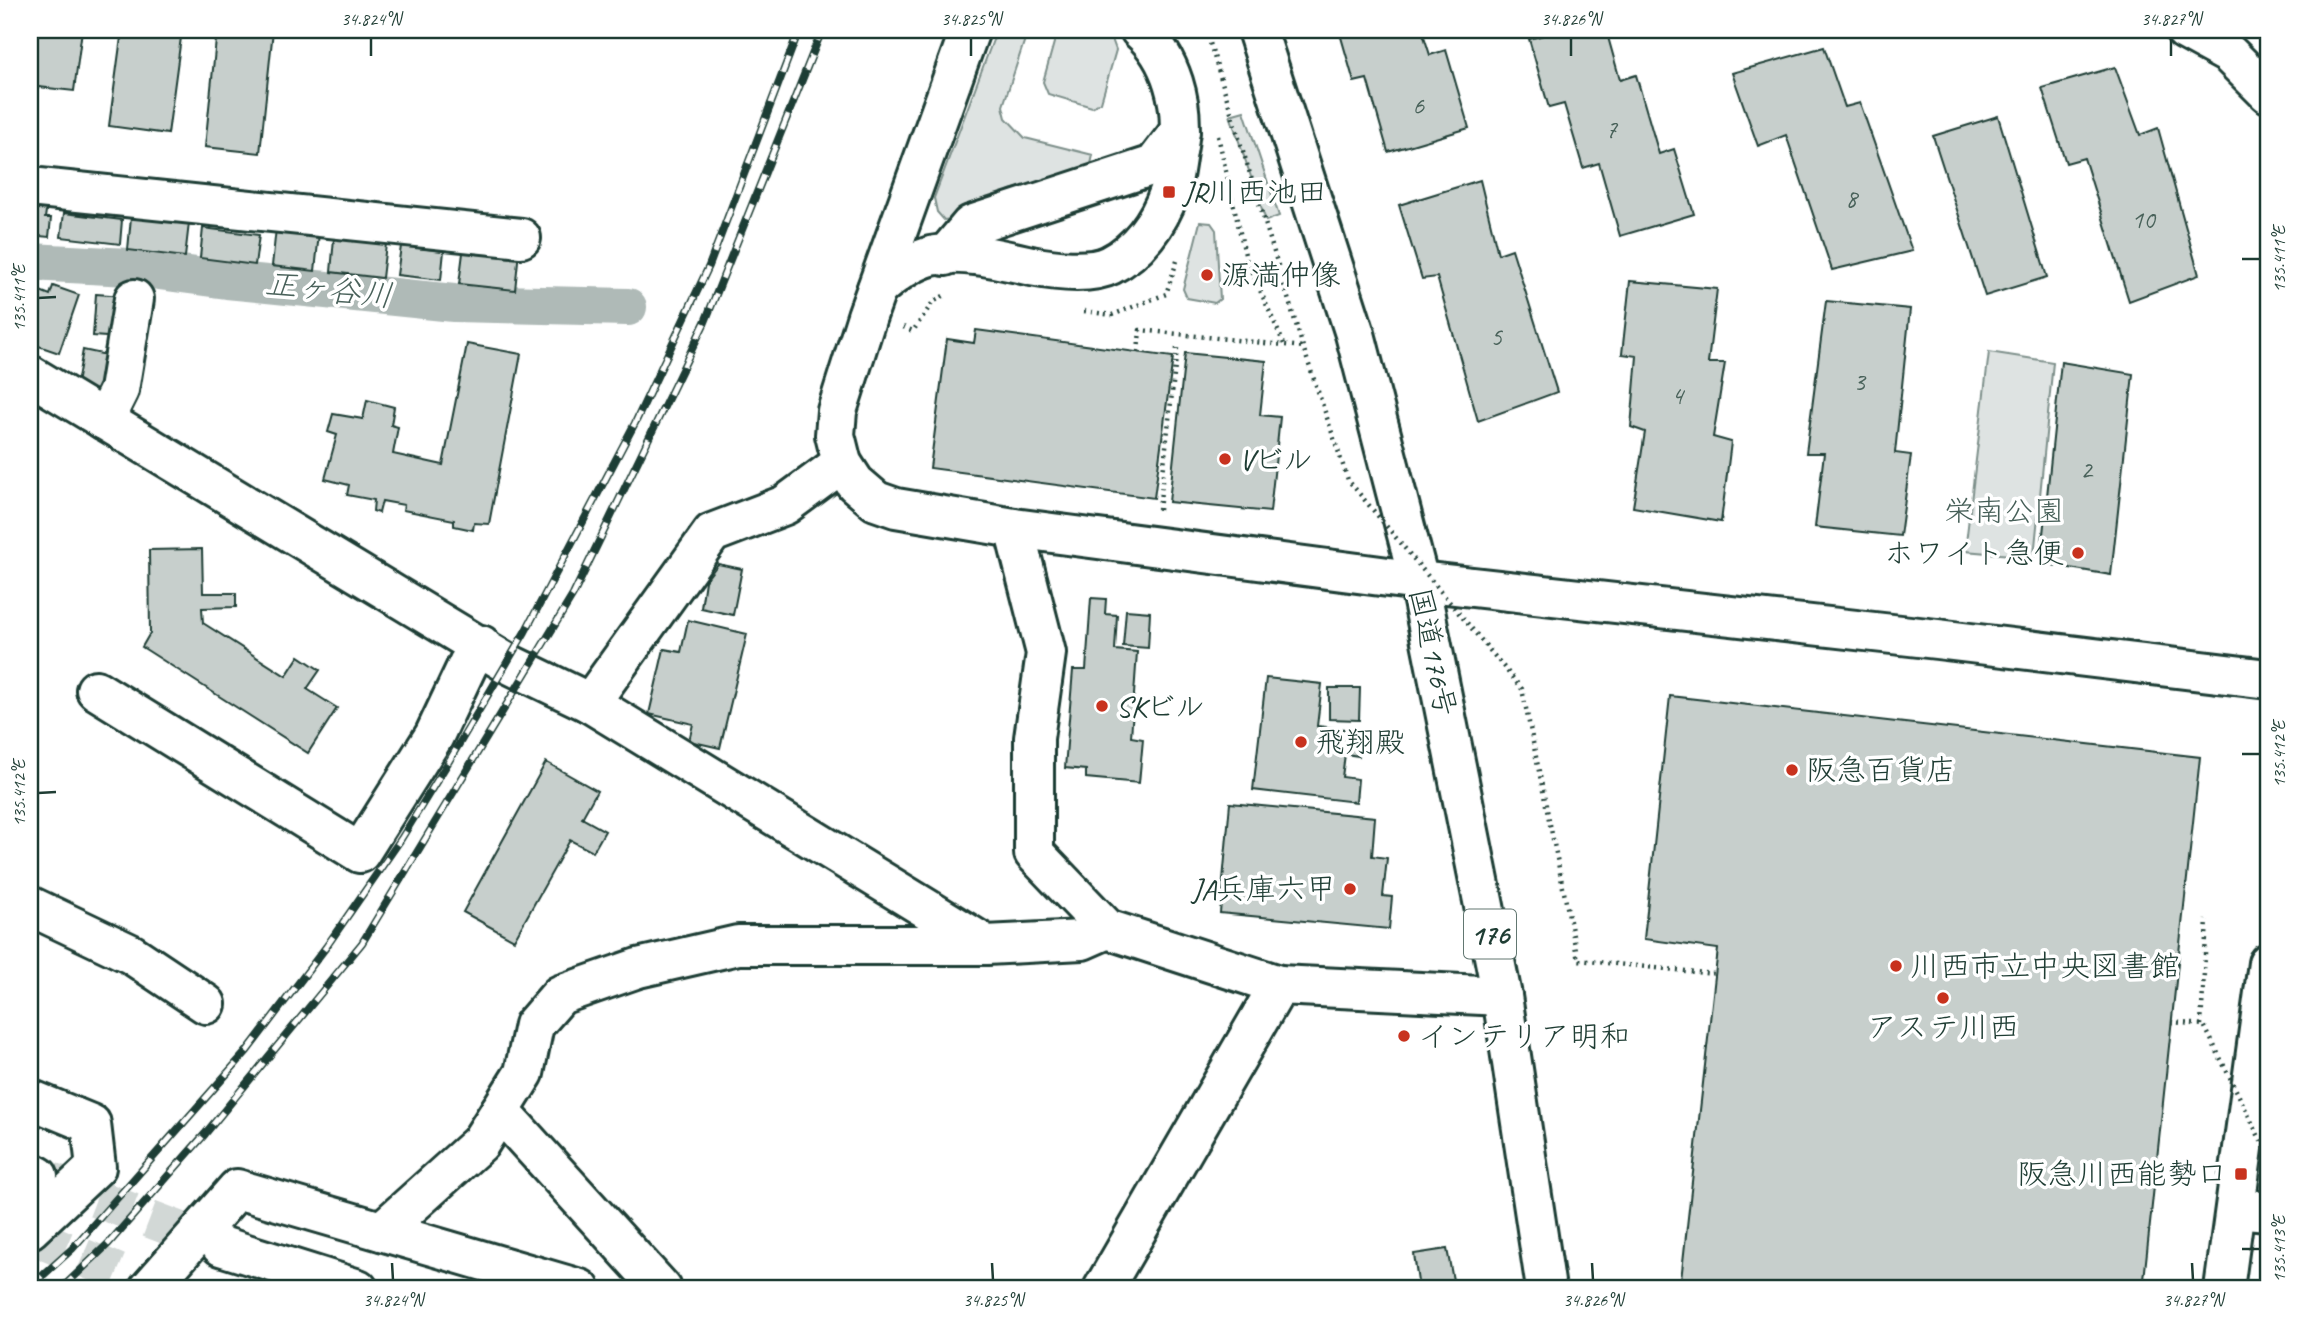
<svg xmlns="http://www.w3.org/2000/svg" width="2298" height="1319" font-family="Caveat,'Klee One',sans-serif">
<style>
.green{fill:#dee3e2;stroke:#7e908b;stroke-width:2}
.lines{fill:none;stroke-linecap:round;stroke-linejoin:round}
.canal{stroke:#afbab7;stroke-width:38}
.building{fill:#c7cfcc;stroke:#1f3d34;stroke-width:2}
.major-tunnel{stroke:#d2d8d6;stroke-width:38;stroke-dasharray:38 19;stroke-linecap:butt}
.minor-casing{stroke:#1f3d34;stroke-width:44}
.major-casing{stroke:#1f3d34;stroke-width:44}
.highway-casing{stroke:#1f3d34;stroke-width:44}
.path{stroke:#1f3d34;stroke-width:4.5;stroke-dasharray:2 5;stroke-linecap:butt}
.minor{stroke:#fff;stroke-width:38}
.major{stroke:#fff;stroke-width:38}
.highway{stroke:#fff;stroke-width:38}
.rail-casing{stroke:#1f3d34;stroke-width:8}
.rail{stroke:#fff;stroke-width:5;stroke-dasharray:16;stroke-linecap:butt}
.path-bridge{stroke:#1f3d34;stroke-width:4.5;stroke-dasharray:2 5;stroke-linecap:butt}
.ticks{fill:none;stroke:#1f3d34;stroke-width:2.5}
.poi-dot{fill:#c8321e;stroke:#fff;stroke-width:2.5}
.labels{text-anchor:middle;stroke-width:7;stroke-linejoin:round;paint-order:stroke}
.number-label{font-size:26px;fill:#49625a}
.shield{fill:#fff;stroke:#627771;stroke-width:2}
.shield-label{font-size:28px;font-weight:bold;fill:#1f3d34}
.poi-label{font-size:30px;fill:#1f3d34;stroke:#fff;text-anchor:start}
.park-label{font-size:30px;fill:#455e57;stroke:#fff}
.street-label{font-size:30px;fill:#1f3d34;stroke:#fff}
.water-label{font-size:32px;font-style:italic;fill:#4a625b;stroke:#fff}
.neatline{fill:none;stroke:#1f3d34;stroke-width:2.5}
.ticks-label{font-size:18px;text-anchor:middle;fill:#1f3d34}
</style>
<rect width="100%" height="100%" fill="#fff"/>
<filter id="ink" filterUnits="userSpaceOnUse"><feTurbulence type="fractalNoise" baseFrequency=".0143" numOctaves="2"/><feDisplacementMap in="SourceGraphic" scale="14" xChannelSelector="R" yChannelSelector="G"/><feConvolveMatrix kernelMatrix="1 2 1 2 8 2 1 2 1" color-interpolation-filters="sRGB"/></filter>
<g filter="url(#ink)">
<g class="green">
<polygon points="1006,30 1028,30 1003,106 1006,118 1025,138 1093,155 1090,169 1010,190 958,218 944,220 937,212 934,198 993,40"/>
<polygon points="1062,30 1080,30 1112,39 1116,50 1101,102 1092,107 1048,94 1043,82 1057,32"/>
<polygon points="1244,111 1279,216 1266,221 1230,115"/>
<polygon points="1200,222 1211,223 1216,230 1220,299 1215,303 1187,298 1183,289"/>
<polygon points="1989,352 2053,362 2034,557 1965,551"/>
</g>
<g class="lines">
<polyline class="canal" points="30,262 129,267 227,280 454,303 628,307"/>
</g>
<g class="building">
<polygon points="30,30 82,30 74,91 30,86"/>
<polygon points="122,30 182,30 168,134 109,126"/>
<polygon points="217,30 273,30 260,153 205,147"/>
<polygon points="1339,30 1422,30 1430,55 1446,50 1469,128 1388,152 1367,79 1354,82"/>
<polygon points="1562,30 1606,30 1620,80 1636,75 1659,154 1674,149 1694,214 1620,236 1599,163 1583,168 1564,104 1549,108 1529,39"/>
<polygon points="1824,47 1845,107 1860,103 1912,251 1832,270 1786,135 1758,146 1732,73"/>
<polygon points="2115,67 2140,135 2158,128 2199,275 2129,301 2084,158 2066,163 2042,88"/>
<polygon points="1998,116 2047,277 1985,296 1933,136"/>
<polygon points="1480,180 1498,254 1512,249 1557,392 1478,421 1437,277 1422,279 1399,205"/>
<polygon points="30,202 47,204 45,218 51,218 49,237 30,235"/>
<polygon points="64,213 122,220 120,244 61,237"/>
<polygon points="131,217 189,223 185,257 128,250"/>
<polygon points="203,228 259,235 255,265 200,258"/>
<polygon points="276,228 319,233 315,271 272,266"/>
<polygon points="334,238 386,244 382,278 331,272"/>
<polygon points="464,245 519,251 515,290 459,284"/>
<polygon points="401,246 444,251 441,280 397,275"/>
<polygon points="1630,281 1717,289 1708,363 1725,363 1713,437 1731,442 1721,522 1633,507 1645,432 1631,427 1637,356 1622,354"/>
<polygon points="53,286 79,295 59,353 30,343 30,287 50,295"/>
<polygon points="96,294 123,296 120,338 93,336"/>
<polygon points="1826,301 1910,309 1895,453 1911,455 1900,536 1815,527 1824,453 1806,453"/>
<polygon points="976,330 1173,357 1154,498 930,468 947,339 974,343"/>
<polygon points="467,344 521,354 489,524 474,523 473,530 454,526 454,520 403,510 404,505 382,501 379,513 373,511 374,500 347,495 349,485 325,479 337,435 328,432 333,414 363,419 367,400 394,407 391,425 398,427 393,454 443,465"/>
<polygon points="83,350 116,357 109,401 75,395"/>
<polygon points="1185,353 1266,361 1260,415 1280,417 1270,512 1169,502"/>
<polygon points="2061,362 2133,374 2111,575 2040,563"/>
<polygon points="202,549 203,593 236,593 236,607 202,608 203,623 286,676 299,656 320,670 307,689 337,708 308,753 142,647 150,633 149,550"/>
<polygon points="718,564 742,569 733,615 701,608 705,581"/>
<polygon points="1091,598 1106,599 1105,614 1117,615 1115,650 1137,652 1131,737 1143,739 1139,783 1086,778 1086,770 1065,768 1073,670 1086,670"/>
<polygon points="1126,610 1150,612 1148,648 1123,646"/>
<polygon points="688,620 747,634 720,748 689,741 693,724 649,714 664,649 681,652"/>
<polygon points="1266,678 1322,684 1317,726 1362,731 1359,756 1345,754 1342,777 1358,779 1356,802 1253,790"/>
<polygon points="1329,688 1360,688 1359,720 1329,719"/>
<polygon points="1670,696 2200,757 2143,1289 1680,1289 1718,949 1644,939"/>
<polygon points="546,762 597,791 582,818 605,831 593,852 570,840 514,940 463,912"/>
<polygon points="1230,803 1375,817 1372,856 1387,858 1383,896 1392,897 1389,929 1220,913"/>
<polygon points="1447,1249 1453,1280 1461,1281 1463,1289 1419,1289 1414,1254"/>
</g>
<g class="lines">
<g class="major-tunnel">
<polyline points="43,1178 221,1246"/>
<polyline points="30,1235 157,1289"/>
</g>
<g class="minor-casing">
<g id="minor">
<polyline points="970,30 867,316 837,411 835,435 842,463 855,483 876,501 896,508 1014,528 1419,581 1937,639 2268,679"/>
<polyline points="2185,30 2229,54 2268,93"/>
<polyline points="30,187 521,238"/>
<polyline points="945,256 971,225 1154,165 1180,131"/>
<path d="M877 289C892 275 910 262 931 256 961 249 1001 259 1031 266 1052 270 1090 275 1110 265 1138 251 1159 222 1169 193 1174 178 1175 161 1178 146 1185 105 1171 57 1140 30"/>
<polyline points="30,375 507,663 590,703"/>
<polyline points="104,420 119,390 134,299"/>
<polyline points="842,463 785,505 712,533 590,703 986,945 1082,940 1107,929"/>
<polyline points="1014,528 1046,653 1034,738 1034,853 1107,929 1279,985"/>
<polyline points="96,690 360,853 434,736 468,664 481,645"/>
<polyline points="30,906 131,954 206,1004"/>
<polyline points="30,1099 91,1124 96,1167 30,1229"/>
<polyline points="500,1111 662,1289"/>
<polyline points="2236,1208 2268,1211"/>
<polyline points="382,1231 480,1143 524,1073 534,1025 560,995 638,968 738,945 986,945"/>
<polyline points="149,1289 237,1189 580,1289"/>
<polyline points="1103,1289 1279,985 1502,996"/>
<polyline points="2224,1289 2268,963"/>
</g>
</g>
<g class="major-casing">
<g id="major">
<polyline points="30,1172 38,1176"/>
<polyline points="221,1246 358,1289"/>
</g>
</g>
<g class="highway-casing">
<polyline id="highway" points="1257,30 1355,334 1419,581 1502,996 1546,1289"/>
</g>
<g class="path">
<polyline points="1218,136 1246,259 1284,344"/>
<polyline points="1084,311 1112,315 1166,294 1178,258"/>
<polyline points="903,327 913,331 933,302 947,294"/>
<polyline points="1138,352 1140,330 1303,347"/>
<polyline points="1159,510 1177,348"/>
<polyline points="2201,1025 2207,920"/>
</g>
<use href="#minor" class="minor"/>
<use href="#major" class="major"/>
<use href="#highway" class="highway"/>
<g class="rail-casing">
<g id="rail">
<polyline points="30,1287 72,1249 247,1051 326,947 401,839 449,761 525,632 635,423 709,266 799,30"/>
<polyline points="61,1289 108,1244 205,1134 362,943 573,595 705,322 822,30"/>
</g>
</g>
<use href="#rail" class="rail"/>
<g class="path-bridge">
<polyline points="1206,30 1303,347 1348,480 1522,689 1578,960 1715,974"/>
<polyline points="2171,1022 2204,1025 2268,1155"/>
</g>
</g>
</g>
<path class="ticks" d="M371 38V56M971 38V56M1571 38V56M2171 38V56M2242 259H2260M38 298 56 297M2242 754H2260M38 793 56 792M2242 1249H2260M392 1263 393 1280M992 1263 993 1280M1592 1263 1593 1280M2192 1263 2193 1280"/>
<g class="poi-dot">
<rect x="1162" y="185" width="14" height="14" rx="3.5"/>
<circle cx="1207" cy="275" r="7"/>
<circle cx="1225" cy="459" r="7"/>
<circle cx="2078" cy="553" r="7"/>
<circle cx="1102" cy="706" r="7"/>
<circle cx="1301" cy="742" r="7"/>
<circle cx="1792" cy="770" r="7"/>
<circle cx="1350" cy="889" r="7"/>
<circle cx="1896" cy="966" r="7"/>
<circle cx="1943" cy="998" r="7"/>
<circle cx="1404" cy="1036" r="7"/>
<rect x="2234" y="1167" width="14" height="14" rx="3.5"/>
</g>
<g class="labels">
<g class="number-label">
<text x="1418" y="114">6</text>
<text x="1611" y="138">7</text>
<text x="1851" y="207">8</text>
<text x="2143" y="228">10</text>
<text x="1496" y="345">5</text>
<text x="1859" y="390">3</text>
<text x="1677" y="404">4</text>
<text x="2086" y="478">2</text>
</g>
<rect class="shield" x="1464" y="909.5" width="52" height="49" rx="5"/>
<g class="shield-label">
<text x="1490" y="944">176</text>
</g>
<g class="poi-label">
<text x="1183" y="202">JR川西池田</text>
<text x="1221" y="285">源満仲像</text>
<text x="1239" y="469">Vビル</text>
<text x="2064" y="563" text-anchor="end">ホワイト急便</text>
<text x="1116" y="716">SKビル</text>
<text x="1315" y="752">飛翔殿</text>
<text x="1806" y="780">阪急百貨店</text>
<text x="1336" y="899" text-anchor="end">JA兵庫六甲</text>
<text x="1910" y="976">川西市立中央図書館</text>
<text x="1943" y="1037" text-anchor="middle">アステ川西</text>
<text x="1418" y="1046">インテリア明和</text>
<text x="2227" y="1184" text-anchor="end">阪急川西能勢口</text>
</g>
<g class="park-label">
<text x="2004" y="521">栄南公園</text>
</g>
<g class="street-label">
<text transform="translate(1433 652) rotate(78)" y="10">国道176号</text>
</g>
<g class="water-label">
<text transform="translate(329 289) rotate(6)" y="11">正ヶ谷川</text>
</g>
</g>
<rect width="2298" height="1319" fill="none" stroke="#fff" stroke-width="77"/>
<rect x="38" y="38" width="2222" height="1242" class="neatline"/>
<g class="ticks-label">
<text x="371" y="25">34.824°N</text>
<text x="971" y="25">34.825°N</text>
<text x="1571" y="25">34.826°N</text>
<text x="2171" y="25">34.827°N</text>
<text transform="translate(2279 259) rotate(-90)" y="6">135.411°E</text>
<text transform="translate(19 298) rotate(-90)" y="6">135.411°E</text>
<text transform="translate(2279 754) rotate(-90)" y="6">135.412°E</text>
<text transform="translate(19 793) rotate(-90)" y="6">135.412°E</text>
<text transform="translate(2279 1249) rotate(-90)" y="6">135.413°E</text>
<text x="393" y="1306">34.824°N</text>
<text x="993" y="1306">34.825°N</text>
<text x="1593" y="1306">34.826°N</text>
<text x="2193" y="1306">34.827°N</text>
</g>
</svg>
